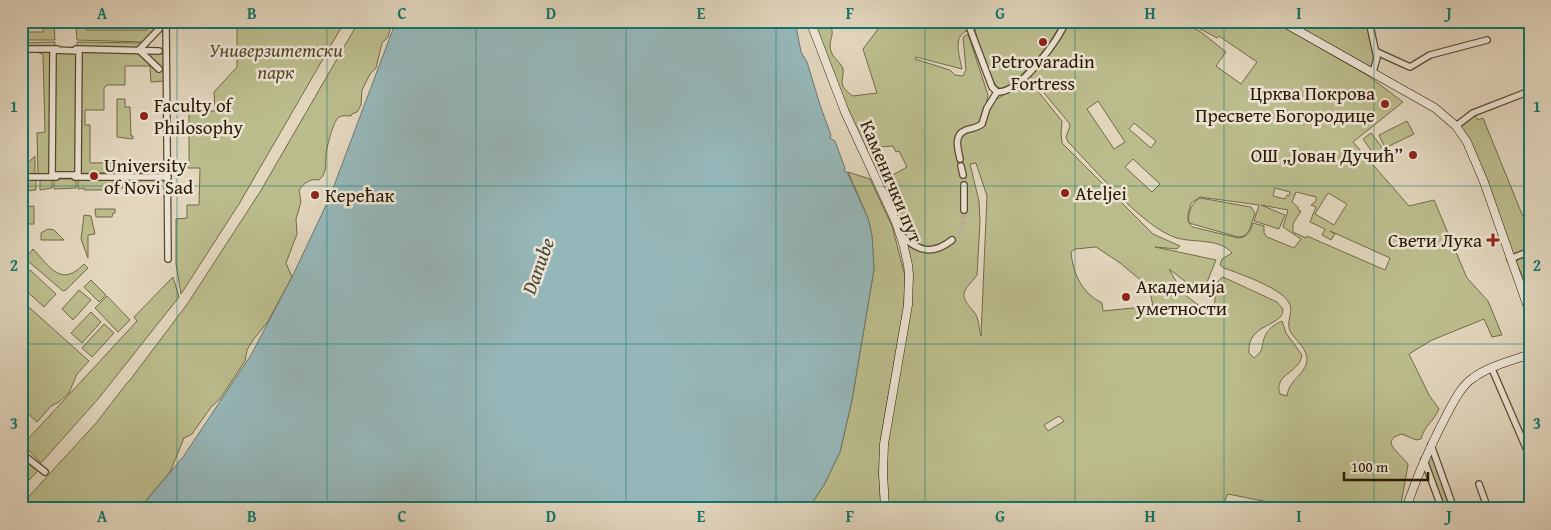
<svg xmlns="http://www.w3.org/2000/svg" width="1551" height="530" font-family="'Gentium Book Plus',serif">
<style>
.green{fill:#bbbc8c;stroke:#726a46;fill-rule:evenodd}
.water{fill:#96b7b9;stroke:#6b786f}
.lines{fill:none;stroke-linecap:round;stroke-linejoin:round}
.street-tunnel{stroke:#bdb097;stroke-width:5.5;stroke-dasharray:5.5 3;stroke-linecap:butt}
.street-casing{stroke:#58482f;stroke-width:8}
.secondary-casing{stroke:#2a1900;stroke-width:9}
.street{stroke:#ece4d4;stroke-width:5.5}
.secondary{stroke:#ece4d4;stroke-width:8}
.grid{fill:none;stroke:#0f766e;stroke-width:1;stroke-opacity:0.55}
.poi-dot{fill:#8f2418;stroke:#ece4d4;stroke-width:2}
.labels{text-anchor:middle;stroke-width:5;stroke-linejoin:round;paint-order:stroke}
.park-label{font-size:19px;font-style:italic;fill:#564a2a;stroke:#ece4d4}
.poi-label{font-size:19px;fill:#2a1900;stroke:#ece4d4;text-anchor:start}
.street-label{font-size:19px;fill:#2a1900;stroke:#ece4d4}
.water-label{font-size:20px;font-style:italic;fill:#4a4838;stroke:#ece4d4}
.neatline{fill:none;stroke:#0f766e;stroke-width:2}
.grid-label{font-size:16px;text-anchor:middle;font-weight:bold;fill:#0f766e}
</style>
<rect width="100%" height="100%" fill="#e2d6bd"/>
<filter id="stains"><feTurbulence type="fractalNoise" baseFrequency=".004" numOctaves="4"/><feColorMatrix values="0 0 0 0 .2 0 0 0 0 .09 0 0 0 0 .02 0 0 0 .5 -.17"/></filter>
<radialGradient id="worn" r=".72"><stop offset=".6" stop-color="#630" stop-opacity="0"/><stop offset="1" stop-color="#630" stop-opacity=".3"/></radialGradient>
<g class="green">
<polygon points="147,21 160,21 160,25 144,42 77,40 76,25 85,25 86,30 147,30"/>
<polygon points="188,21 345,21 239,204 181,294 176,264 176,219 187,218 187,205 199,205 200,168 188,168 185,163 189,162 189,111 215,111 214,92 237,67 237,28 188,27"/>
<path d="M359 21H392L388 37 382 43 376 68 370 74 362 90 361 105 357 112 352 114 351 116C346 116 342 115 339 117 333 121 327 147 326 154 325 164 328 172 319 180 311 178 304 183 299 190L301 202 296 219 297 234 286 263 292 277 267 323 253 340 247 350 245 361 220 399 211 407 192 434 184 438 170 472 139 509H21V505L97 422 127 383 130 380 188 303 260 192Z"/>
<path d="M812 21C819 21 826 20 830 26 835 32 830 39 830 45 830 58 840 60 843 69 844 75 840 83 844 88 846 91 850 94 853 96L877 93 863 49 884 21H917L926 24H956L965 27 967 31C952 36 960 57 962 69L916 57 915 59 950 70 955 75 963 76 966 70 963 37 968 34 988 95 986 106 1028 79 1062 121 1061 134 1062 143 1153 234 1180 246 1177 249 1155 247 1216 260 1207 282 1199 292 1169 269 1183 293 1212 316C1213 311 1215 305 1215 299 1216 288 1213 284 1223 277L1277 302 1283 309C1284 327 1246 323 1249 353L1254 358C1266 349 1260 345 1266 334 1270 327 1276 324 1282 321L1286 333 1302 355C1300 373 1273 374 1280 394L1287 396C1289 379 1305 375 1307 361 1308 349 1295 340 1290 331 1286 321 1293 314 1290 305 1285 289 1240 274 1224 268L1220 265 1222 259 1232 253C1220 238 1194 243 1177 238 1143 228 1094 168 1068 142L1066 137 1070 126 1069 123 1030 76C1047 60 1060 43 1070 21H1180L1201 32 1226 52 1216 66 1241 84 1257 62 1219 36 1217 38 1195 26 1193 21H1273L1367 75 1403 102 1353 142 1409 206 1434 200 1467 278 1488 301 1502 335 1492 337 1484 319 1432 340 1409 354 1429 395 1439 409C1434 421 1424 426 1421 439L1416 440 1402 434C1376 441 1405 456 1408 465L1400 509H1269L1268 502 1228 494 1221 509H888L886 460 890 424 911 306 912 275 871 159 873 158 875 163 878 162 882 170 887 168 891 176 907 167 899 151 896 152 893 146 866 148 857 133ZM1098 101 1125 142 1114 149 1087 109ZM1134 123 1156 141 1151 148 1129 129ZM1133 159 1160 184 1152 192 1125 167ZM976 163 987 196 981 336C979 329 979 318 974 312 957 293 964 292 977 275L980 222 979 201 970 164ZM1275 188 1290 192 1289 196 1287 195 1285 199 1273 196ZM1296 192 1316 197V201L1311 205 1316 207 1310 222 1325 229 1322 235 1331 240 1335 234 1330 231 1390 258 1385 270 1307 236 1306 238 1293 232V224L1301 211 1298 210V207L1292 202ZM1328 193 1347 204 1334 225 1315 214ZM1200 197 1259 205 1254 221 1279 229 1285 215 1261 205 1288 210 1283 227 1301 239 1294 248 1267 237 1264 233V226L1253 223C1250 232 1248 237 1238 238L1193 227C1184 221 1189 212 1191 203ZM1096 247 1120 263 1149 287 1153 306 1103 311 1102 303C1082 293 1073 274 1071 252L1075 249ZM1059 416 1064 421 1048 431 1044 425Z"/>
<path d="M987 21H1062C1049 48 1027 72 1003 90 988 86 979 44 975 30Z"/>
<polygon points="1288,21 1369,21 1377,62 1371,67"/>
<polygon points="43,25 54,25 55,40 21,40 21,32 43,32"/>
<polygon points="55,42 55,47 21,48 21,43"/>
<polygon points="77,42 142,43 137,49 77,47"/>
<polygon points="39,52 163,52 165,81 151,82 150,66 125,66 125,85 107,85 104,88 104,110 85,110 85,125 90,125 90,163 156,162 156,172 38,174 37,133 45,132 43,54 39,53"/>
<polygon points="117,99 125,99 125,107 130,107 131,136 133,136 133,139 117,137"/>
<polygon points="1473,113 1478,120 1483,118 1530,234 1530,293 1456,126"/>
<polygon points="1407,121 1414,134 1385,148 1379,135"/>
<polygon points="1371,133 1384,150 1375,156 1363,139"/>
<polygon points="35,156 35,174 21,174 21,170"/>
<polygon points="848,172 870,179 892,226 905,276 904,306 881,437 879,473 881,509 808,509 824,485 840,452 852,400 874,269 872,236 868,218"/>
<polygon points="36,178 36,190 21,191 21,179"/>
<polygon points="117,178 117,188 115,190 84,190 84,188 78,189 78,179"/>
<polygon points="119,178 159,179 159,194 130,193 130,188 119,188"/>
<polygon points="40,179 52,179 52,188 40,190"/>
<polygon points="54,179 76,179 76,188 54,189"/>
<path d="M1200 198 1251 207 1255 213 1249 231 1244 236 1238 237 1189 223C1187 214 1192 202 1200 198Z"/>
<polygon points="34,206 34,224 21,224 21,207"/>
<polygon points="95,209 115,209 115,213 113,213 112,217 96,217"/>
<polygon points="84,215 91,216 95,234 88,235 88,258 81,239"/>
<polygon points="48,229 54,230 64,240 41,240 41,233"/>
<path d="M33 249C50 267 61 288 84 264L88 268 66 290 63 291 28 261 27 256Z"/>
<polygon points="30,270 56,294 44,307 21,286 21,280"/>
<polygon points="173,277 179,297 98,399 41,463 21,442 25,439 27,440 137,321 134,317"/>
<polygon points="91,280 106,295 99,302 84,287"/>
<polygon points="79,290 91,300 73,320 62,309"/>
<polygon points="107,296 130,320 118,332 95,308"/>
<polygon points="21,300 89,361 77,374 69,393 59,402 51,406 37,422 21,407"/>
<polygon points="91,312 101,322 82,343 71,333"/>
<polygon points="104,324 114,333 92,357 82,348"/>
<polygon points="1432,450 1453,509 1443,509 1426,463"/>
<polygon points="26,462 38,471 21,488 21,468"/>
</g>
<polygon class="water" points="396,21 795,21 801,52 807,62 821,108 831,135 830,138 835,141 845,168 844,171 847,172 868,218 872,236 874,269 852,400 840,452 824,485 808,509 139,509 183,457 251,355 292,277 329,199"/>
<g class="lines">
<polyline class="street-tunnel" points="952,240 962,229 964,210"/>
<g class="street-casing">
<g id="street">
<polyline points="166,21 168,259"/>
<path d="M922 21 962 24 969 26 992 87 997 92C1019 94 1059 40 1066 21"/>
<polyline points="1369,21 1377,58 1373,72"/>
<polyline points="159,29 139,50 159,69"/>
<polyline points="21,49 57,49"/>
<polyline points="76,49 159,51"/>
<polygon points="53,50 79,51 78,175 52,175"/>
<polyline points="1377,52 1410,67 1430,55 1487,40"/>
<polyline points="1456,126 1473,113 1530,91"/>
<path d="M960 159C958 149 953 135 966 130 972 128 977 128 982 124L987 108 997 92"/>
<polyline points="961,166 963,175"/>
<polyline points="21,177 56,177"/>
<polyline points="75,177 168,177"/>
<polyline points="964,185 964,210"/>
<path d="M902 236C919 252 933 255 952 240"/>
<polyline points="1510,259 1530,251"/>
<polyline points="1492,369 1530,457"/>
<polyline points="1431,445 1454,509"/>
<polyline points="21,453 45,472"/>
<polyline points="1424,460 1442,509"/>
<polyline points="1479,484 1488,509"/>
</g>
</g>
<g class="secondary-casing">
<g id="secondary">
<polyline points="810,21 845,112 895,220 903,243 908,265 909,275 908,305 884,444 883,473 885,509"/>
<polyline points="1281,21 1435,108 1456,126 1467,142 1484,182 1530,313"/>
<path d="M1406 509C1417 475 1430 447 1446 416 1453 403 1460 387 1473 378 1489 366 1511 361 1530 354"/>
</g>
</g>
<use href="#street" class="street"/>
<use href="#secondary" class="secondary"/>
</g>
<path class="grid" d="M177 21V509M327 21V509M476 21V509M626 21V509M776 21V509M925 21V509M1075 21V509M1224 21V509M1374 21V509M21 186H1530M21 344H1530"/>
<g class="poi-dot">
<circle cx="1043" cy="42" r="5"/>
<circle cx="1385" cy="104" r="5"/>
<circle cx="144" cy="116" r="5"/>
<circle cx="1413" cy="155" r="5"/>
<circle cx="94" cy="176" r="5"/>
<circle cx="1065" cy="193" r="5"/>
<circle cx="315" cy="195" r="5"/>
<path d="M1490.5 232.5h5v5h5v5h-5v5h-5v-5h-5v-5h5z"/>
<circle cx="1126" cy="297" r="5"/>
</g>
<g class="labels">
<g class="park-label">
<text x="276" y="57">Универзитетски<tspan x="276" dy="22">парк</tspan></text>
</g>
<g class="poi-label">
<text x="1043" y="68" text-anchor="middle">Petrovaradin<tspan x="1043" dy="22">Fortress</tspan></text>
<text x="1375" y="100" text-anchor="end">Црква Покрова<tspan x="1375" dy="22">Пресвете Богородице</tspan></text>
<text x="154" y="112">Faculty of<tspan x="154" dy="22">Philosophy</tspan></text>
<text x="1403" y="162" text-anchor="end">ОШ „Јован Дучић”</text>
<text x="104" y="172">University<tspan x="104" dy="22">of Novi Sad</tspan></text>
<text x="1075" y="200">Ateljei</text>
<text x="325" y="202">Керећак</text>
<text x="1482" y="247" text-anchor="end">Свети Лука</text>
<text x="1136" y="293">Академија<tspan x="1136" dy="22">уметности</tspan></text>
</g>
<g class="street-label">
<text transform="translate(892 181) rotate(67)" y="7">Каменички пут</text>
</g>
<g class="water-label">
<text transform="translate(538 266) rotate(-70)" y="7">Danube</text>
</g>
</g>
<rect width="1551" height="530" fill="none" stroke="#e2d6bd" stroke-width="55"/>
<path d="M1344 472v8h84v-8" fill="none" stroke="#2a1900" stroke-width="2.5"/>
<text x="1351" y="472" font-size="15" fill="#2a1900" stroke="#ece4d4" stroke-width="4" paint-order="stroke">100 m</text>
<rect x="28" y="28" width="1496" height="474" class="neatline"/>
<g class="grid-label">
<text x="102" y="19">A</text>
<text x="252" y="19">B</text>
<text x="402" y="19">C</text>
<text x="551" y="19">D</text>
<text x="701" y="19">E</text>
<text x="850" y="19">F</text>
<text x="1000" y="19">G</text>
<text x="1150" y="19">H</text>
<text x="1299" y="19">I</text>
<text x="1449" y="19">J</text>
<text x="14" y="112">1</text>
<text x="1537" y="112">1</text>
<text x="14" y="271">2</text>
<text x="1537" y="271">2</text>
<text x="14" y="429">3</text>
<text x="1537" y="429">3</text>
<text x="102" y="522">A</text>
<text x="252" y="522">B</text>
<text x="402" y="522">C</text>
<text x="551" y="522">D</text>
<text x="701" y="522">E</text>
<text x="850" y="522">F</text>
<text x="1000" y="522">G</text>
<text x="1150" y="522">H</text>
<text x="1299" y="522">I</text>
<text x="1449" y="522">J</text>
</g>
<rect width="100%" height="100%" filter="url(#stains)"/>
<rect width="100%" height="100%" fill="url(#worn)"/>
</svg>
